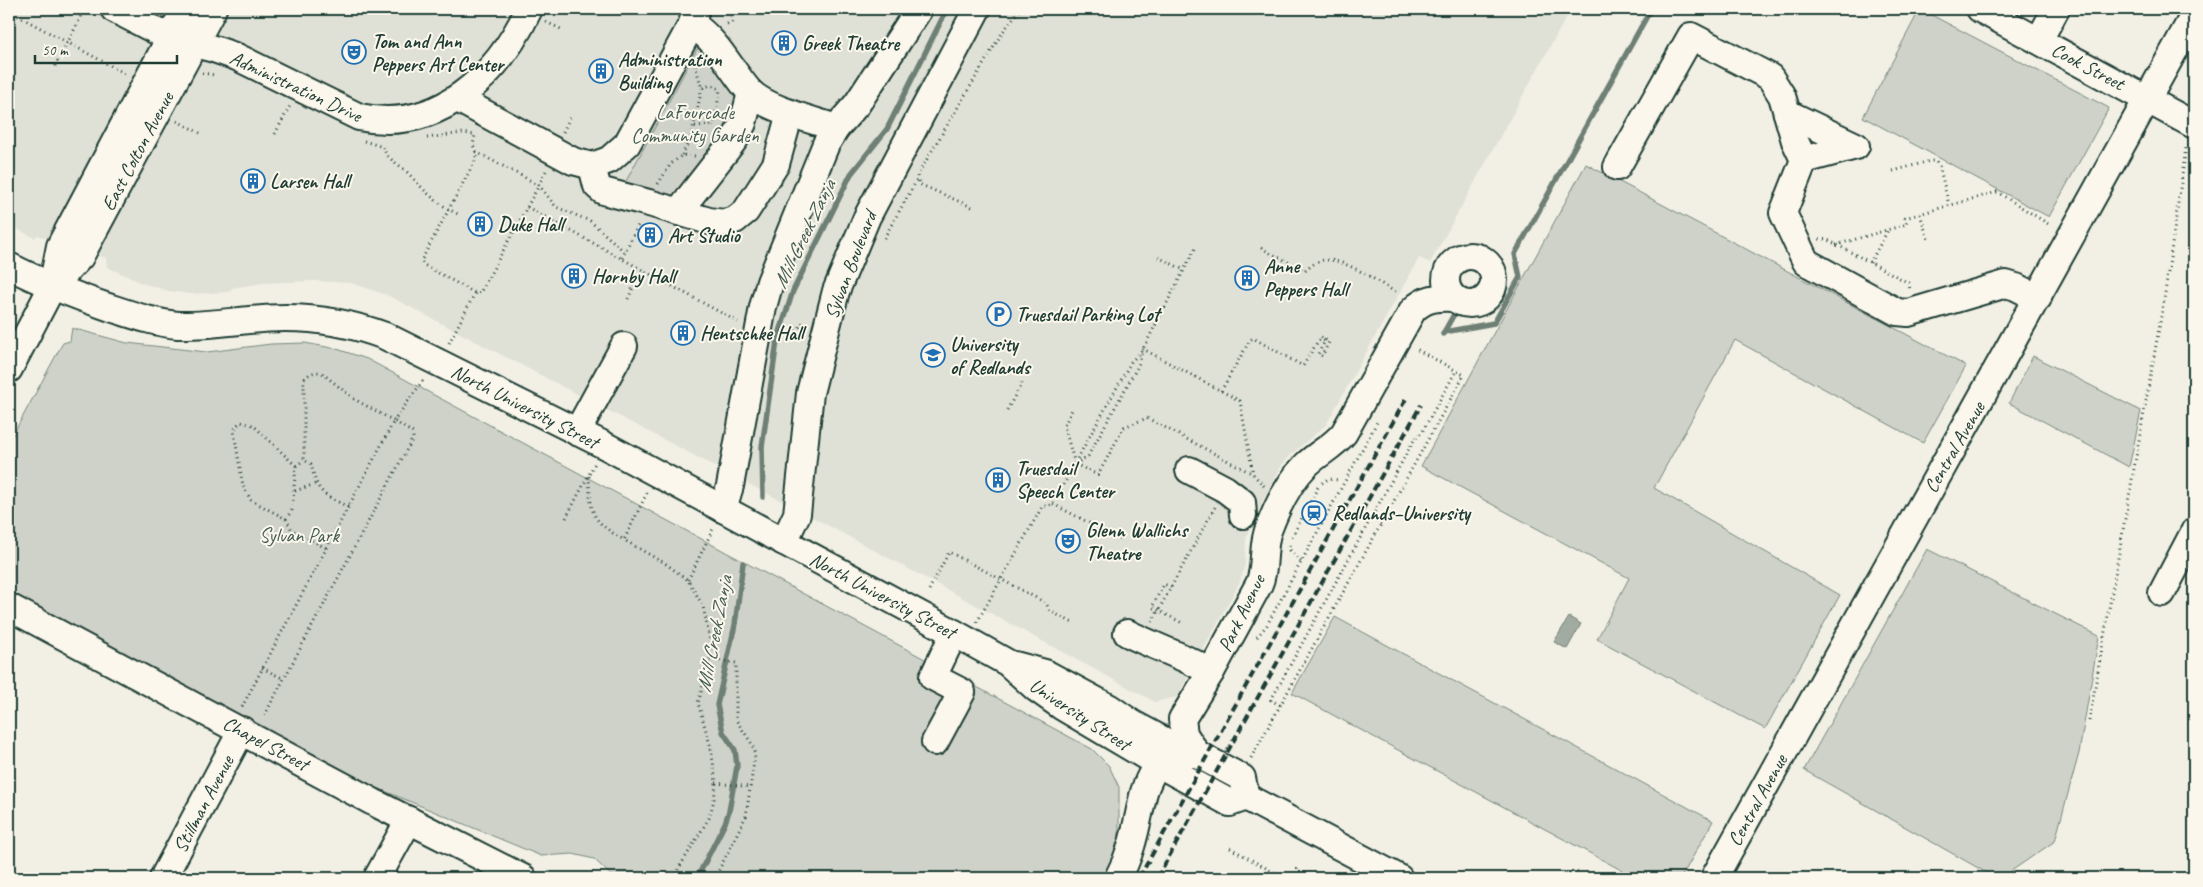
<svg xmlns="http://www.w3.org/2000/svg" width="2203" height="887" font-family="Caveat,sans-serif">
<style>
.built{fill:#e0e1d6}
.green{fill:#cfd2c8;stroke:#77887e}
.water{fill:#a2aba1;stroke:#6e7f75}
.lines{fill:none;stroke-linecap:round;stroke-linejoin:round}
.stream{stroke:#6e7f75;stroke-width:5.5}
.minor-casing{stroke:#1f3d34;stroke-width:30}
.path{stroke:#1f3d34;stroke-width:3;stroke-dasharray:1 4;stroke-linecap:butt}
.minor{stroke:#fbf7ec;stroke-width:26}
.rail{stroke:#1f3d34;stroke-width:4;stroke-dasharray:8 4;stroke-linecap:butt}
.labels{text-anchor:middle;stroke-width:4;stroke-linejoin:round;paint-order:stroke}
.poi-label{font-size:20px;font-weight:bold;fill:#1f3d34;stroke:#fbf7ec;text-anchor:start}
.street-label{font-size:20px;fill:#1f3d34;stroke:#fbf7ec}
.park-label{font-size:20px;fill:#425b52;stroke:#fbf7ec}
.water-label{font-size:21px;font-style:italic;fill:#465e55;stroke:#fbf7ec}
</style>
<rect width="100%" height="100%" fill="#f2f0e5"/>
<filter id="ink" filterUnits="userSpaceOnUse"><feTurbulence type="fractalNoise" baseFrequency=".02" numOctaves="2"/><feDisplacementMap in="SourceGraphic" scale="10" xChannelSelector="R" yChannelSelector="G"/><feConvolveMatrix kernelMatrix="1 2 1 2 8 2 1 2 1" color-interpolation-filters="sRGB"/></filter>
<g filter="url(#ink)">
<polygon class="built" points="9,9 1571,9 1430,263 1419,258 1326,425 1293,453 1282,465 1249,528 1246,541 1245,564 1240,582 1177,697 1155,702 829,526 389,296 351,283 315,281 263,283 232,288 229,292 190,294 168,291 142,283 107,267 106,258 37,235 35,238 9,225"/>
<g class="green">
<polygon points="1920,9 2109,108 2049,217 1863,117"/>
<polygon points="709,47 731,83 736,96 732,123 680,193 671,196 625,183 697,49"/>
<polygon points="1586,164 1966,366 1923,443 1735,340 1654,488 1840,595 1765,729 1597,639 1629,578 1421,466"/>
<polygon points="72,328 127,343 207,352 271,344 305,343 337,349 367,359 1092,749 1109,766 1119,787 1119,847 1102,878 614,878 594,859 573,854 541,856 375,787 9,594 9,442 60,348 63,343 70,341"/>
<polygon points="2033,356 2141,411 2129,467 2009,403"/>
<polygon points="1927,549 2099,636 2079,753 2055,841 2001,878 1996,878 1804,770"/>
<polygon points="1335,617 1713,821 1681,878 1636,878 1292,693"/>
</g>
<polygon class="water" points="1569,617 1581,624 1567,649 1554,642"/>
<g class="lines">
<g class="stream">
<polyline points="1444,332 1453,316"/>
<polyline points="1443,334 1444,332 1494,323 1520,277 1515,254 1651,9"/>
<polyline points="763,497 762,447 777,341 793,291 851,174 887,129 947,9"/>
<polyline points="697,878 725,823 729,811 737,766 735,750 723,732 717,705 735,625 743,563"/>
</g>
<g class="minor-casing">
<g id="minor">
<path d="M114 9 170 38 214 49 237 57 359 117C438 134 498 76 529 9"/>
<polyline points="1980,9 2194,125"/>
<path d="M692 24C718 41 730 69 750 92 767 109 813 120 836 128"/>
<polyline points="2039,40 2056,9"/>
<polyline points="458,99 573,161 592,166 609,160 627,144 692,24 696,9"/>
<polyline points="1787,113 1856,146 1804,160"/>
<polyline points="592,166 597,186 603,191 649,203 709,221 724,223 735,220 746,211 776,164 790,113"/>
<polyline points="1617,167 1691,36 1770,77 1782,96 1795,141 1804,160 1783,213 1806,262 1897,312 1908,313 2006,284 2016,287 2038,298"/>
<polyline points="678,212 735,139 743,123 751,93"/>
<circle cx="1470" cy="280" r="24"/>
<path d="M9 266C42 283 76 296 111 308 133 315 155 323 178 325 214 326 249 318 285 318 320 318 353 324 385 336L604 445 954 633 1008 663 1037 689 1061 706 1157 763 1230 803 1246 797"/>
<polyline points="52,287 60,246 185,9"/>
<polyline points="9,369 52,287 80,257 213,9"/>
<polyline points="577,432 624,346"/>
<polyline points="1189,470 1225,489 1242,502 1243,515"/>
<polyline points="723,509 730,486 763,307 770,282 826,144 836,128 857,104 919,9"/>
<polyline points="784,542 797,514 810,393 836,291 867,217 977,9"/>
<polyline points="2162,593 2194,532"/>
<polyline points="9,607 373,802 523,878"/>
<path d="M1127 633C1155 647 1184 656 1211 672"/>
<polyline points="1015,665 1045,673 1110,708 1133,724 1189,754 1197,754 1242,778 1246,797 1399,878"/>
<polyline points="935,742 962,692 933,677 954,633"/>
<path d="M1197 754 1184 734 1182 719 1211 672 1259 584C1267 566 1261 546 1269 528 1277 507 1290 481 1306 465 1318 453 1333 447 1344 433L1413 310C1425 298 1437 297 1454 298"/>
<polyline points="163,878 242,730"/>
<polyline points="377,878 409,820"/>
<path d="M1118 878C1133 850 1136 826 1143 796 1145 785 1152 774 1157 763"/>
<polyline points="1714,878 2194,15"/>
</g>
</g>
<g class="path">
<polyline points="9,11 126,74"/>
<polyline points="546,22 561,29"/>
<polyline points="727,24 732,22 729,9"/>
<path d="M695 65 702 88C710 85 713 84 720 90L713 129"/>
<polyline points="55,66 80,19 82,9"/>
<polyline points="202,73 215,75"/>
<polyline points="177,121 202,134"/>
<polyline points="695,126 714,125"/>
<polyline points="563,132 571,115"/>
<polyline points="275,134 290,106"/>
<polyline points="427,138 463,133 475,135 473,145 476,152"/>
<path d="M364 141 383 147C387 160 398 163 407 172 423 189 436 204 458 214"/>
<polygon points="476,152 539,185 480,293 475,293 424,265 421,261 476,159"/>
<polyline points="682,155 691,137 702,88"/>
<polyline points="546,171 539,185 556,207 590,221 625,252"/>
<polyline points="1893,171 1930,161 1935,161 1939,165 1949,205"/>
<polyline points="658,184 670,165 682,155 695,156"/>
<polyline points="527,207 738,322"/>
<polyline points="972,207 919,184 917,176 1002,33 1020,9"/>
<polyline points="1920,214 1928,239"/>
<polyline points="884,238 917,180"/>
<polyline points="1819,239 1826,239 1909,283 1910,291"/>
<polyline points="1836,245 1907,224 1905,218 1997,192 2050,225"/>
<path d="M1261 248 1305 271C1311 266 1317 260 1326 260 1346 259 1379 283 1397 293"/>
<polyline points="1158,257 1184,270"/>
<polyline points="622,258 639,223"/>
<polyline points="1870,263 1888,230"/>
<polyline points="628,299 634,285 629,283 637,267"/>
<path d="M781 332C793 333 797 333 803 322"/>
<polyline points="449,343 475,293"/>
<polyline points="1221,391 1250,340 1253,338 1303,366 1318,341 1321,339 1325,341 1318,354 1322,356 1329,342 1318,335"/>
<polyline points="1007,410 1022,383"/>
<polyline points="1075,463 1131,362 1143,349 1196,247"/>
<polyline points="1075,464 1088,456 1138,366 1143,349 1240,401 1253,474"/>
<polyline points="1075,464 1098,475 1124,427 1147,418 1253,474 1264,486"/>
<polyline points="296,466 304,460"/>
<path d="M589 476C591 514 590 520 624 540"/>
<polyline points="1322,483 1328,479 1340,480"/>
<polyline points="295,491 315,484"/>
<polyline points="647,493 624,540 666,564 688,580 703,606 711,646 710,659 698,703 711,748 716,783 714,800 709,818 673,878"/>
<polyline points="1053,504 1122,540"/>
<path d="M348 507C322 493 318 495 311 464L304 460V379C310 373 314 371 322 373L354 399 394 421 424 379"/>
<polyline points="566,518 595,463"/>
<polyline points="286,519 292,510 296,466 253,425 241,422 236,426 234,432 243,486 251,500 286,519 292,530 326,548"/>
<polyline points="1376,521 1382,524"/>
<polyline points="1292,537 1318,487"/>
<polyline points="1289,545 1290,550 1302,563"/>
<polyline points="688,580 713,529"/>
<polyline points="1171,587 1164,584 1152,607 1184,624"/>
<polyline points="929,590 949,552 1046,603 1050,611 1075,624"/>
<polyline points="977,622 1042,507 1053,504 1075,464 1064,426 1072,410"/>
<polyline points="1152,622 1215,507"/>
<polyline points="1257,637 1267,625 1377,422"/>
<polyline points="710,659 736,663 736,720 752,744 755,755 746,816 715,878"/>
<polyline points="262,668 284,679"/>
<polyline points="1280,705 1271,700 1414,440 1422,432 1456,371"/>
<polyline points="242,707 394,421 413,433 413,438 263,718"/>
<polyline points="2089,721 2164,300 2186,148"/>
<polyline points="1251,758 1464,375 1416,349"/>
<polyline points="716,783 751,787"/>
<polyline points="1230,848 1284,878"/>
<polyline points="1292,878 1299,866"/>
</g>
<use href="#minor" class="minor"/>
<g class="rail">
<polyline points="1139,878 1407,397"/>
<polyline points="1157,878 1421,405"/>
</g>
</g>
</g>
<defs>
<g id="building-ring" transform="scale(1.25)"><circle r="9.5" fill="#fbf7ec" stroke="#1f6fb2" stroke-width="1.5"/><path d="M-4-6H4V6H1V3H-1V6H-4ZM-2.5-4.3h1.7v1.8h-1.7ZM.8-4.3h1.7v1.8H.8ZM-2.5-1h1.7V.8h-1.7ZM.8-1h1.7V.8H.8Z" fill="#1f6fb2"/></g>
<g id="theatre-ring" transform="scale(1.25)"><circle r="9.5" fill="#fbf7ec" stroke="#1f6fb2" stroke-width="1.5"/><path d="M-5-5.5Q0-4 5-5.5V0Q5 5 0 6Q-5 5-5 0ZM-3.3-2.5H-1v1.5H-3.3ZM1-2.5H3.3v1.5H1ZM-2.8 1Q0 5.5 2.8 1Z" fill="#1f6fb2"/></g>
<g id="parking-ring" transform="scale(1.25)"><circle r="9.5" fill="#fbf7ec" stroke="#1f6fb2" stroke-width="1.5"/><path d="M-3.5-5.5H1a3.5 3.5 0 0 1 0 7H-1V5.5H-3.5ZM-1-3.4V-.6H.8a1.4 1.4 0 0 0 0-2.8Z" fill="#1f6fb2"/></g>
<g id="university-ring" transform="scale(1.25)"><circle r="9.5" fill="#fbf7ec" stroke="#1f6fb2" stroke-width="1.5"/><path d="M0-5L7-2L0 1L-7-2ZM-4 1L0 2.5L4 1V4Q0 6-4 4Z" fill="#1f6fb2"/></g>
<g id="station-ring" transform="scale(1.25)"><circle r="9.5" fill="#fbf7ec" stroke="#1f6fb2" stroke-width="1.5"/><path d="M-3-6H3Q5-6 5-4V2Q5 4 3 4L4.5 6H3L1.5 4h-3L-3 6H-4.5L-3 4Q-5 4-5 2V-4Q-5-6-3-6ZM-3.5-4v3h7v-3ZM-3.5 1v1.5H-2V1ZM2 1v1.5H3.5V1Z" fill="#1f6fb2"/></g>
</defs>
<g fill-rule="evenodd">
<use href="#building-ring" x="784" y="43"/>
<use href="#theatre-ring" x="354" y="52"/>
<use href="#building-ring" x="601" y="71"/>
<use href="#building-ring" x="253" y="181"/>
<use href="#building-ring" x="480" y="224"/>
<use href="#building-ring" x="650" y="235"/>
<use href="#building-ring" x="574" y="276"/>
<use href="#building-ring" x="1247" y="278"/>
<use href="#parking-ring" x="999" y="314"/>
<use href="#building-ring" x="683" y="333"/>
<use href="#university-ring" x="933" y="355"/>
<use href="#building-ring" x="998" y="480"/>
<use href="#station-ring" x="1314" y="513"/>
<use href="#theatre-ring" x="1068" y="541"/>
</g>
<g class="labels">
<g class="poi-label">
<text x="372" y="48">Tom and Ann<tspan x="372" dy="23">Peppers Art Center</tspan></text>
<text x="802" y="50">Greek Theatre</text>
<text x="618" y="66">Administration<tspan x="618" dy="23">Building</tspan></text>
<text x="270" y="188">Larsen Hall</text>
<text x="498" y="231">Duke Hall</text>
<text x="668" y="242">Art Studio</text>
<text x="1264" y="273">Anne<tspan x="1264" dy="23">Peppers Hall</tspan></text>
<text x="592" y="283">Hornby Hall</text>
<text x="1016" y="321">Truesdail Parking Lot</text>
<text x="700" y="340">Hentschke Hall</text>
<text x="950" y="351">University<tspan x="950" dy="23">of Redlands</tspan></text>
<text x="1016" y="475">Truesdail<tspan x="1016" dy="23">Speech Center</tspan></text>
<text x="1332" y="520">Redlands–University</text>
<text x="1086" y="537">Glenn Wallichs<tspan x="1086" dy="23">Theatre</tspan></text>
</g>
<g class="street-label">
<text transform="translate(2088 66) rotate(28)" y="7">Cook Street</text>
<text transform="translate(296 86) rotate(25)" y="7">Administration Drive</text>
<text transform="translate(137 151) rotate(-62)" y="7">East Colton Avenue</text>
<text transform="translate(850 265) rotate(-69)" y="7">Sylvan Boulevard</text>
<text transform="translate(525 406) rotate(27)" y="7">North University Street</text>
<text transform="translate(1954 447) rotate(-60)" y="7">Central Avenue</text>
<text transform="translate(883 595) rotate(28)" y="7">North University Street</text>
<text transform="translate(1241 613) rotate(-64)" y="7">Park Avenue</text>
<text transform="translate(1080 714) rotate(33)" y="7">University Street</text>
<text transform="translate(266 743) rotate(28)" y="7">Chapel Street</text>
<text transform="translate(1757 800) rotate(-61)" y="7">Central Avenue</text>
<text transform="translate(203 804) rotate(-62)" y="7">Stillman Avenue</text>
</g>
<g class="park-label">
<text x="695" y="119">LaFourcade<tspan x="695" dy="23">Community Garden</tspan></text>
<text x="299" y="542">Sylvan Park</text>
</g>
<g class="water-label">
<text transform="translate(804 234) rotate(-64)" y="7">Mill Creek Zanja</text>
<text transform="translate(714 634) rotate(-79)" y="7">Mill Creek Zanja</text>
</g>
</g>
<rect width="2203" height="887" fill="none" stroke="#fbf7ec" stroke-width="30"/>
<rect x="15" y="15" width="2173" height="857" fill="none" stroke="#1f3d34" stroke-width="2" filter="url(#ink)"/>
<path d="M35 55v8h142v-8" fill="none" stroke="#1f3d34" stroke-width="2.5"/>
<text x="42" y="55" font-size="15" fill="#1f3d34" stroke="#fbf7ec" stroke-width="4" paint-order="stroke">50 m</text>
</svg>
